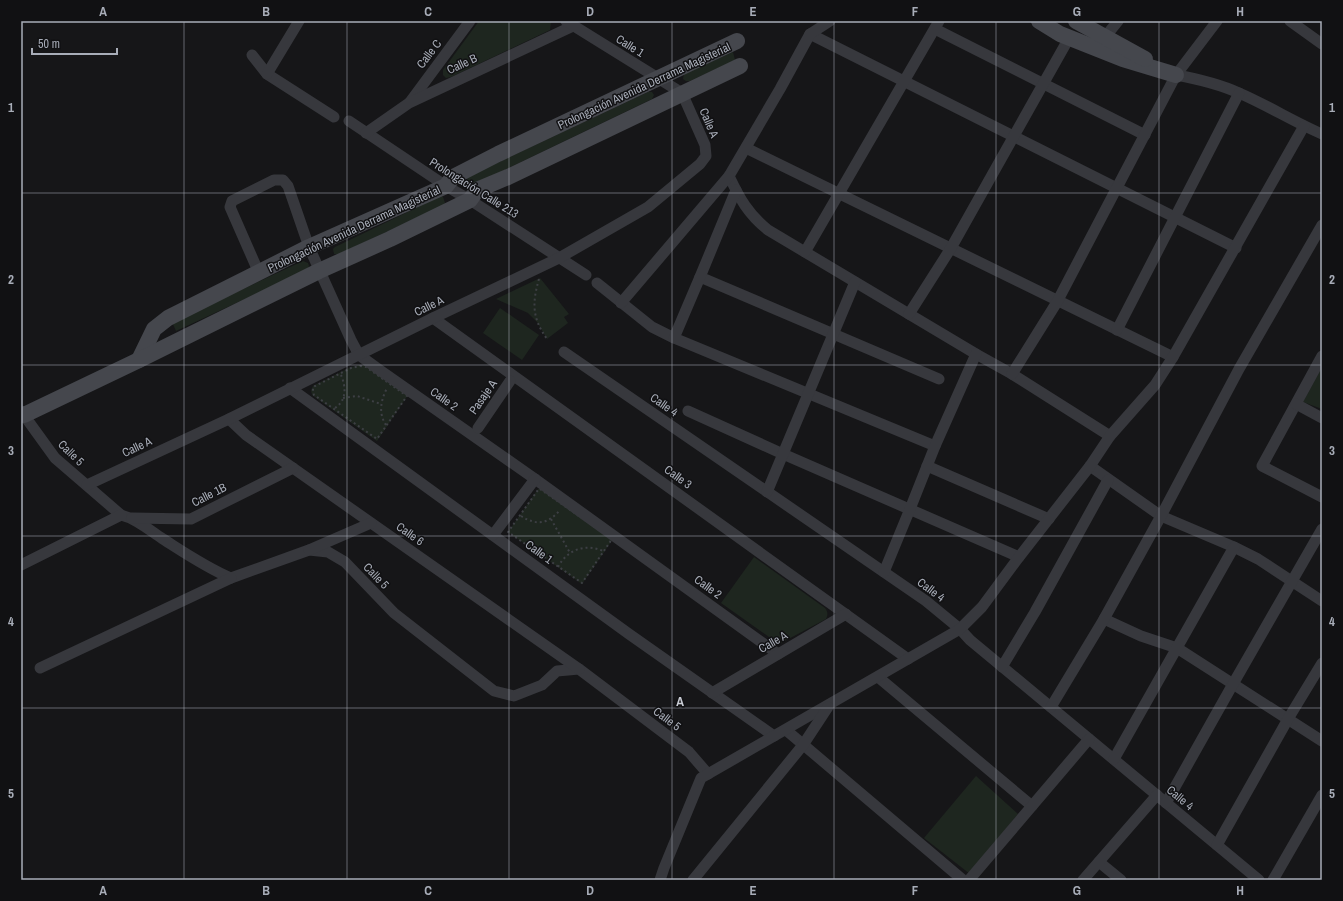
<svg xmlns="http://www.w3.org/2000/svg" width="1343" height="901" font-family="'Archivo Narrow',sans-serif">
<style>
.green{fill:#1e261f}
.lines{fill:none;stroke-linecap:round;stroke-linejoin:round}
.path{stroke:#3d3f44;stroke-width:2;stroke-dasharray:2 3;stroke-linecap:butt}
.street{stroke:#37383d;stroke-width:11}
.secondary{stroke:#45474d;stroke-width:16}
.grid{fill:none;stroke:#a8adb8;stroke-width:1;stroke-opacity:0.55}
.labels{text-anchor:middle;stroke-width:3;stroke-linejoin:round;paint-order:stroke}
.street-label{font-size:12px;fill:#a8adb8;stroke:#111113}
.neighbourhood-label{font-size:13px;font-weight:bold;fill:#c9ccd4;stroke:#111113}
.neatline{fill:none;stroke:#a8adb8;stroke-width:1.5}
.grid-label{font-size:13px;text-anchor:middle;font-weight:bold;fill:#a8adb8}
</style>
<rect width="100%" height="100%" fill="#161618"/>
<g class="green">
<polygon points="479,21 551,21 550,30 451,77 446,78 443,75 443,70"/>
<polygon points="733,52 735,60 690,81 686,81 683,79 684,74 686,73"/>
<polygon points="648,92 652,92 654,95 652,99 471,186 467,182 467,177 469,176"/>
<polygon points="441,196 443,197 445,203 442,206 339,254 334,254 333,249 335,247"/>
<polygon points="303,261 308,263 309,266 307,270 176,331 172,322"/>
<polygon points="540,278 569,314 564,317 568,323 547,339 537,322 528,313 496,299"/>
<polygon points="500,308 539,335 522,360 483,333"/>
<polygon points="360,365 366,366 408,395 377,441 312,395 311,390 313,386 351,367"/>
<polygon points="1322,367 1322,409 1303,402"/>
<polygon points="538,489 540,489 613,539 582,584 508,532"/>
<path d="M754 557 825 608C828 612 828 615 826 619L779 644 721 603Z"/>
<polygon points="976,776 1018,814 970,874 924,838"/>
</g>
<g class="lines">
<g class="path">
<path d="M539 279C532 303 532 318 547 339"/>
<polygon points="360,366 366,367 407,396 377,439 314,395 313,391 313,387 351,368"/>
<polyline points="343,398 357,396 381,404"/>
<path d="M335 408C347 400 346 387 341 375"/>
<path d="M386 425C378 413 381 400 387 388"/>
<polygon points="540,489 612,539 582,583 508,532 538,490"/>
<path d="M521 516C537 526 548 524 560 510"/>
<polyline points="551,519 570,553"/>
<path d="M558 567C567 550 585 543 603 551"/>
</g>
<g class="street">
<polyline points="1290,21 1322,44"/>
<polyline points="935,29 1145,135"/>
<polyline points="810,34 1236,248"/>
<polyline points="1101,42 1118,21"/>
<polyline points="252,55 267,74 334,117"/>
<polyline points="267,74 299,21"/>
<path d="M1176 75C1198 79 1219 84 1239 93 1267 105 1294 122 1322 134"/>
<polyline points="410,102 470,21"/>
<polyline points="349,121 446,186 470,200 586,275"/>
<polyline points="366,133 409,103 573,26"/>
<polyline points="746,148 1173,357"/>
<path d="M729 176C740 199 748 214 768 230L976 354 1012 374 1110 436"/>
<polyline points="805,252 939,21"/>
<polyline points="259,273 230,207 232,201 274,180 283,180 288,186 309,247 351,340 359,355 381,371 535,479 778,654"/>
<polyline points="700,277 939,379"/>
<polyline points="597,283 652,327 674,338 935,446"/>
<polyline points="621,303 729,176 780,89 810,34 830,21"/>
<polyline points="909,314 951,248 1069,38"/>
<polyline points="433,318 908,659"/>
<polyline points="1117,330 1239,93"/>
<polyline points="674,338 700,277 736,190"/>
<polyline points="564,352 926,601 960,629 970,640 1259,880"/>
<polyline points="1322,356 1262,466 1322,497"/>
<polyline points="1012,374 1057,302 1176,75 1217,21"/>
<polyline points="290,388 629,634 774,736"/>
<polyline points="1296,404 1322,418"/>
<path d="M21 411 55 458 121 515C137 519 149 530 163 539 185 553 207 568 231 578L309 550 328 552 345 562 394 613 494 691 514 696 542 685 557 671 579 669 689 752 708 774"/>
<polyline points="688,411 783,454 1019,557"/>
<polyline points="229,419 246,435 579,669"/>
<polyline points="478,428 510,381"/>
<polyline points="927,466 1049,519"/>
<polyline points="1090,466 1161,516 1234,547 1258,559 1322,601"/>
<polyline points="87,485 229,419 433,318 559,258 648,207 700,164 706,156 705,145 682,93 566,21"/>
<polyline points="767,492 855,282"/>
<polyline points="132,518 191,519 293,468"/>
<polyline points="493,535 535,479"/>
<polyline points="309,550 371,523"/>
<polyline points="21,565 121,515"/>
<polyline points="884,572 910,509 935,446 976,354"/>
<polyline points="1104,619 1141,636 1177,648 1322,741"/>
<polyline points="1002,667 1035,612 1108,480"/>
<polyline points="40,668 231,578"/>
<polyline points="878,677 1032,806"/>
<polyline points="712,693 846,614"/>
<polyline points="1051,707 1104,619 1161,516 1239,369 1322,225"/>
<polyline points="786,730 963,880"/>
<polyline points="1114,759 1234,547"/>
<polyline points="1166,803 1233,684 1322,529"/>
<polyline points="1217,845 1288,719 1322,663"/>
<polyline points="1099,862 1121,880"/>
<polyline points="660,880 664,868 701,778 960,629 982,607 1019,557 1090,466 1110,436 1155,385 1173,357 1304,126"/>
<polyline points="693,880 803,745 828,707"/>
<polyline points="969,880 1089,739"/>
<polyline points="1083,880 1157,795"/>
<polyline points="1273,880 1322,795"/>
</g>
<g class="secondary">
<polyline points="1039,21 1060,34 1123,59 1176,75"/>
<polyline points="1076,21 1145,59"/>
<polyline points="139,360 154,329 168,318 309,247 446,186 453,177 498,154 737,41"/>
<polyline points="24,415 139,360 319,271 390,239 470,200 477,190 508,177 740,66"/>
</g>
</g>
<path class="grid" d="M184 21V880M347 21V880M509 21V880M672 21V880M834 21V880M996 21V880M1159 21V880M21 193H1322M21 365H1322M21 536H1322M21 708H1322"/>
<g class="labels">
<g class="street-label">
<text transform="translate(630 46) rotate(32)" y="4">Calle 1</text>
<text transform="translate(429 54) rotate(-53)" y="4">Calle C</text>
<text transform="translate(462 64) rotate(-25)" y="4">Calle B</text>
<text transform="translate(644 86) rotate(-25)" y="4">Prolongación Avenida Derrama Magisterial</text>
<text transform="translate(709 123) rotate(67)" y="4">Calle A</text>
<text transform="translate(474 188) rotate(32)" y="4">Prolongación Calle 213</text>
<text transform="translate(354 229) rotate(-25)" y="4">Prolongación Avenida Derrama Magisterial</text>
<text transform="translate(429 306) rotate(-26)" y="4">Calle A</text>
<text transform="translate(483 397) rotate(-55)" y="4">Pasaje A</text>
<text transform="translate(444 399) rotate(35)" y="4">Calle 2</text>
<text transform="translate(664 405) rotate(35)" y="4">Calle 4</text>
<text transform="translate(137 447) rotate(-25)" y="4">Calle A</text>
<text transform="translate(71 453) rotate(44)" y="4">Calle 5</text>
<text transform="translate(678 477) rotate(36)" y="4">Calle 3</text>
<text transform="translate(209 495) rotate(-27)" y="4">Calle 1B</text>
<text transform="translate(410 534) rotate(35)" y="4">Calle 6</text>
<text transform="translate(539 552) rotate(36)" y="4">Calle 1</text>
<text transform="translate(376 576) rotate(46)" y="4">Calle 5</text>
<text transform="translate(708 587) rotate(36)" y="4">Calle 2</text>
<text transform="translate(931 590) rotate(37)" y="4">Calle 4</text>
<text transform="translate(773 642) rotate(-30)" y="4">Calle A</text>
<text transform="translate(667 719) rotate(37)" y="4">Calle 5</text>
<text transform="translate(1180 798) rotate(40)" y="4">Calle 4</text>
</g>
<g class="neighbourhood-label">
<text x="680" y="706">A</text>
</g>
</g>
<rect width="1343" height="901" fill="none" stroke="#111113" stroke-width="44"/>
<path d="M32 48v6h85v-6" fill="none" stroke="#a8adb8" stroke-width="2"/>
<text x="38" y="48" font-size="12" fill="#a8adb8" stroke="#111113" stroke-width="3" paint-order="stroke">50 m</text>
<rect x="22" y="22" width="1299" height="857" class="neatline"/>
<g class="grid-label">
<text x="103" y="16">A</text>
<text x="266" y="16">B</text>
<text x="428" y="16">C</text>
<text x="590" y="16">D</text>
<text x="753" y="16">E</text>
<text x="915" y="16">F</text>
<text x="1077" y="16">G</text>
<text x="1240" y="16">H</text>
<text x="11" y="112">1</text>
<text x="1332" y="112">1</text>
<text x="11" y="284">2</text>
<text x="1332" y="284">2</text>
<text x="11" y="455">3</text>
<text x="1332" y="455">3</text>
<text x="11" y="626">4</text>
<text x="1332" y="626">4</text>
<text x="11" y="798">5</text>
<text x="1332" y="798">5</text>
<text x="103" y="895">A</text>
<text x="266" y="895">B</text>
<text x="428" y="895">C</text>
<text x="590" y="895">D</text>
<text x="753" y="895">E</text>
<text x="915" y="895">F</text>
<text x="1077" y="895">G</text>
<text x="1240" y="895">H</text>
</g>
</svg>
